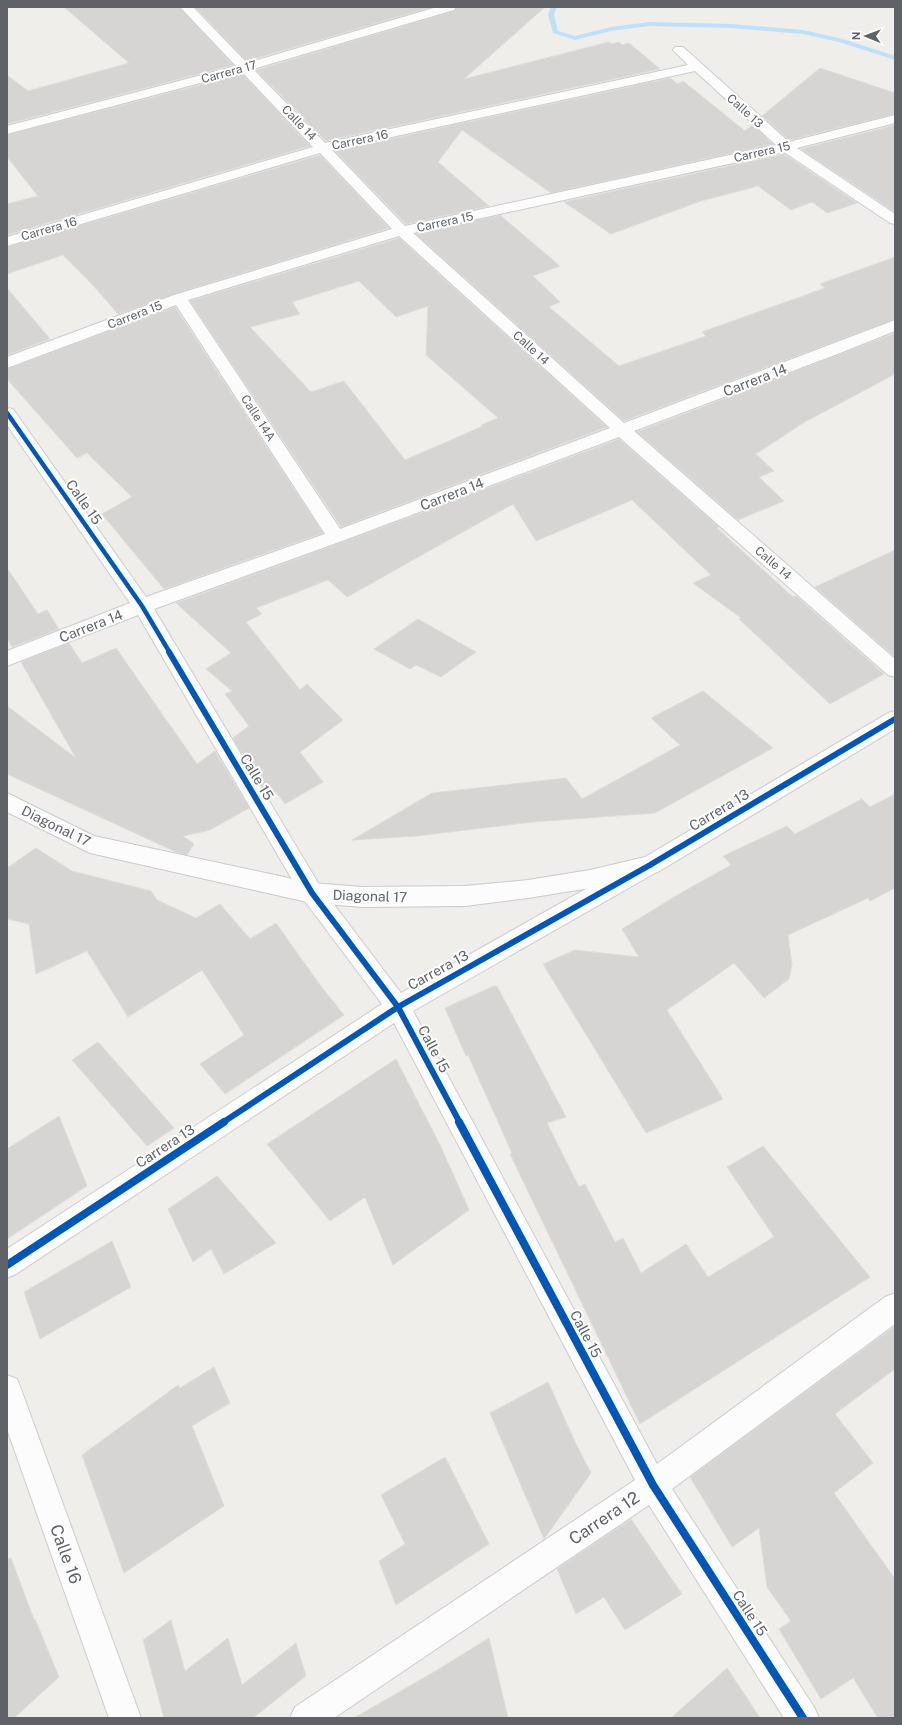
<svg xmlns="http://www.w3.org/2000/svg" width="902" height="1725" font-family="'Public Sans',sans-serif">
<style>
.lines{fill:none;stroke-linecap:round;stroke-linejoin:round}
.stream{fill:#bfe0f9;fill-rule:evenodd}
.building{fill:#d6d5d3;stroke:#deddd9;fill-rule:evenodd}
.street-casing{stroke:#cbcccc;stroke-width:2}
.secondary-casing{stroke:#cacacb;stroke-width:2}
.street{fill:#fdfcfc;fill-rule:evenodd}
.secondary{fill:#fdfcfc;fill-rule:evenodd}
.cycleway-far2-casing{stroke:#fff;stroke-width:6}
.cycleway-far1-casing{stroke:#fff;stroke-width:8}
.cycleway-casing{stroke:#fff;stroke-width:10}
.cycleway-far2{stroke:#0057b8;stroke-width:4.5}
.cycleway-far1{stroke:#0057b8;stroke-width:6}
.cycleway{stroke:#0057b8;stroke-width:8}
.labels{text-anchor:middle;stroke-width:4;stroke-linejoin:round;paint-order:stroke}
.far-street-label{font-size:12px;fill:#5f6368;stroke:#fff}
.street-label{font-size:14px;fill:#5f6368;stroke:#fff}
.near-street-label{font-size:17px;fill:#5f6368;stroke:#fff}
</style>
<rect width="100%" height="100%" fill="#efeeea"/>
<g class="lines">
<polygon class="stream" points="551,7 557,7 554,15 558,31 575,36 611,27 649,22 731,24 803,30 843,39 895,56 895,60 839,42 803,34 731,28 649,26 611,31 575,40 553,33 548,15"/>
</g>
<g class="building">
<polygon points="64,7 179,7 233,65 7,124 7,75 28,91 129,63"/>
<polygon points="195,7 432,7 247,61"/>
<polygon points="457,7 545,7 464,79 609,42 611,44 619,42 622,45 629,43 660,69 326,141 256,70 454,11"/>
<polygon points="820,68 895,93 895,114 789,140 762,116"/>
<polygon points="242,74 310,146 7,235 7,204 38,196 7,157 7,135"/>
<polygon points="670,78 678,84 683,81 745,131 752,125 773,144 551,193 462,130 438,162 489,206 406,224 335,151"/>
<polygon points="895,125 895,212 801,149"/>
<polygon points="784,154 857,203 827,213 812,202 791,210 758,186 701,201 611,234 564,202"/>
<polygon points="320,155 389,228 174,294 118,314 91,283 63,255 7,274 7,247"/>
<polygon points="500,215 560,266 533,276 560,302 549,307 619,366 706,336 702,332 825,288 820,284 895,257 895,319 624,421 416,234"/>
<path d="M399 238 607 427 341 527 190 301ZM359 281 396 317 428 306 426 355 498 418 481 425 483 426 405 460 344 381 311 392 250 327 300 314 292 302Z"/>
<polygon points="7,288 50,339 7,355"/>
<polygon points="175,307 323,533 164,589 102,514 132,497 87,453 77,458 7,379 7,369"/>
<polygon points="895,333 895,374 803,423 756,454 774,471 759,477 784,501 738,520 637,432"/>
<polygon points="619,439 719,527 717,528 793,597 796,596 884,674 830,704 739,619 741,618 693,583 711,575 632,500 536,541 513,504 347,597 328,580 256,608 262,614 246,622 300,690 307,684 343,720 300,752 323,782 285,804 276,792 268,797 233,738 249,726 225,694 232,691 206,669 231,653 176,603 343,542"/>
<polygon points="895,550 895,657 815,587"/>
<polygon points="7,568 38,614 47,610 59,629 12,647 7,638"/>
<polygon points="418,619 476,652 441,677 416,665 410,669 374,649"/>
<polygon points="69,643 82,663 116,648 197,764 215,751 249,808 210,830 183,836 194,844 187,855 176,852 7,774 7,706 76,758 21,662"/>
<polygon points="703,691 773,748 655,813 533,822 417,836 352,840 432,793 566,778 582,799 680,745 651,718"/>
<polygon points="895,794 895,888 870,901 868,898 788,935 792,965 789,979 764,998 734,963 667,1010 723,1099 646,1133 543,964 575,950 639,957 622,929 679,894 731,865 723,856 787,826 795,834 862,799 870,807"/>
<polygon points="36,848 72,871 151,891 157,900 196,918 220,904 250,939 276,923 320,985 344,1015 225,1094 200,1064 244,1035 202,970 128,1017 87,951 36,974 29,924 7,919 7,868"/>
<polygon points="494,986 497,986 566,1117 547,1123 579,1187 585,1184 615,1242 623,1238 641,1273 686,1244 708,1277 774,1237 727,1167 763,1146 870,1277 640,1424 510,1154 512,1153 468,1055 466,1056 445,1008"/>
<polygon points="98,1042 174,1128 147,1146 72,1060"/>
<polygon points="396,1059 441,1147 469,1210 393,1265 365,1197 330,1221 267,1144"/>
<polygon points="59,1116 87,1186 7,1239 7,1149"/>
<polygon points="217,1176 276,1243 224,1274 211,1249 193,1262 168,1209"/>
<polygon points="112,1241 131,1287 40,1339 24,1292"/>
<polygon points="895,1326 895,1369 835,1414 873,1463 834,1493 895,1579 895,1718 878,1718 853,1678 821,1699 779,1629 791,1621 767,1587 759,1528 732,1547 690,1477"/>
<polygon points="214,1367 230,1403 192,1426 224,1506 124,1573 82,1455 178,1385 180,1388"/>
<polygon points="548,1382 576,1444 591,1473 544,1539 490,1413"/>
<polygon points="445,1457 489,1544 396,1605 379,1561 405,1544 381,1495"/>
<polygon points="631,1519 682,1594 625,1630 604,1597 576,1614 557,1569"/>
<polygon points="11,1558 34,1620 35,1619 59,1677 14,1718 7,1718 7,1559"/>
<polygon points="171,1620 185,1671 228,1638 242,1685 296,1643 306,1676 253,1718 164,1718 143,1640"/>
<polygon points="489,1638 508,1718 354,1718 439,1669"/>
<polygon points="727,1668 760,1718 671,1718"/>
</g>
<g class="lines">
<g class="street-casing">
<g id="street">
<path d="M180 7H193L247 63 437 7H456L454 10 253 69 325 143 688 65 673 50 675 47H683L789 142 895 115V123L797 148 895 214V224L890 223 784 152 413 233 624 423 895 320V331L840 353 634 431 895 659V677L888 675 619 437 342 541 154 609 320 886 401 993 639 859 647 857 655 859 658 866 655 873 413 1011 657 1464 885 1297 895 1293V1324L672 1489 814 1707 819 1718H784L649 1505 334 1718H290L295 1707 635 1480 394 1023 16 1274 7 1278V1249L382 1004 304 900 138 615 7 666V651L130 603 7 425V408L13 409 146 597 325 534 176 305 7 368V357L174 295 392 229 320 153 7 246V237L313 147 242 72 7 134V126L236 66ZM695 71 776 145 405 226 332 150ZM399 236 610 428 340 529 188 300Z"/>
<polygon points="7,1375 17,1379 21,1389 141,1718 109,1718 7,1429"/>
</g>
</g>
<g class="secondary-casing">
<polygon id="secondary" points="895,711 895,729 658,872 590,888 528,898 465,906 363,907 312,903 90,853 7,812 7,793 94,836 312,883 363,887 465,886 528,880 590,870 645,857 888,713"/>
</g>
<use href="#street" class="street"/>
<use href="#secondary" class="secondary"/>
<g class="cycleway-far2-casing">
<polyline id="cycleway-far2" points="7,413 142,606 170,653"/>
</g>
<g class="cycleway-far1-casing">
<g id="cycleway-far1">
<polyline points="169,652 312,893 398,1007 460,1123"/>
<polyline points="222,1123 398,1007 650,865 895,719"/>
</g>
</g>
<g class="cycleway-casing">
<g id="cycleway">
<polyline points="459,1122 653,1485 803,1718"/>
<polyline points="7,1265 224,1122"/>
</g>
</g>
<use href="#cycleway-far2" class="cycleway-far2"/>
<use href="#cycleway-far1" class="cycleway-far1"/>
<use href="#cycleway" class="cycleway"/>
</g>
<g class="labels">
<g class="far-street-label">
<text transform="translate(229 72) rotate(-15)" y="4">Carrera 17</text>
<text transform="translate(745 111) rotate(42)" y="4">Calle 13</text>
<text transform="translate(299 123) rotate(46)" y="4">Calle 14</text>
<text transform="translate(360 140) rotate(-12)" y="4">Carrera 16</text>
<text transform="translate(762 152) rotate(-13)" y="4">Carrera 15</text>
<text transform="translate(445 222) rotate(-12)" y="4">Carrera 15</text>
<text transform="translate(49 229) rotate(-16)" y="4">Carrera 16</text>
<text transform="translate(135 315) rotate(-21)" y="4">Carrera 15</text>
<text transform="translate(531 348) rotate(42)" y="4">Calle 14</text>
<text transform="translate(258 418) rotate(57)" y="4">Calle 14A</text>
<text transform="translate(773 563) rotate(41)" y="4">Calle 14</text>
</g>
<g class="street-label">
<text transform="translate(755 380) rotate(-21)" y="5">Carrera 14</text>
<text transform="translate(452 494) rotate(-21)" y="5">Carrera 14</text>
<text transform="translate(84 502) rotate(55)" y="5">Calle 15</text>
<text transform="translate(91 626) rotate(-21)" y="5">Carrera 14</text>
<text transform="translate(257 777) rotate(59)" y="5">Calle 15</text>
<text transform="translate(719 810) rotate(-31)" y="5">Carrera 13</text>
<text transform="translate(56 826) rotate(26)" y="5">Diagonal 17</text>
<text transform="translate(370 896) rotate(2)" y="5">Diagonal 17</text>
<text transform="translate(438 970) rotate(-29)" y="5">Carrera 13</text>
<text transform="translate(434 1049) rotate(62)" y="5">Calle 15</text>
<text transform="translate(165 1146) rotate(-33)" y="5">Carrera 13</text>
<text transform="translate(586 1334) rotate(62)" y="5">Calle 15</text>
<text transform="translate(750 1613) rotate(57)" y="5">Calle 15</text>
</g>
<g class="near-street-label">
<text transform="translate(604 1518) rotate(-34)" y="6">Carrera 12</text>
<text transform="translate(66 1554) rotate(70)" y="6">Calle 16</text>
</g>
</g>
<rect width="902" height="1725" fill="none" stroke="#5f6368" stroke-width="16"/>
<g transform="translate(866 36) rotate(271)" stroke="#ffffff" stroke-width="3" paint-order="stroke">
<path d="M0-3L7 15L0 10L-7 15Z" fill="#5f6368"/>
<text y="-6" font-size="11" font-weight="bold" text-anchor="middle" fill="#5f6368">N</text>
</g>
</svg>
